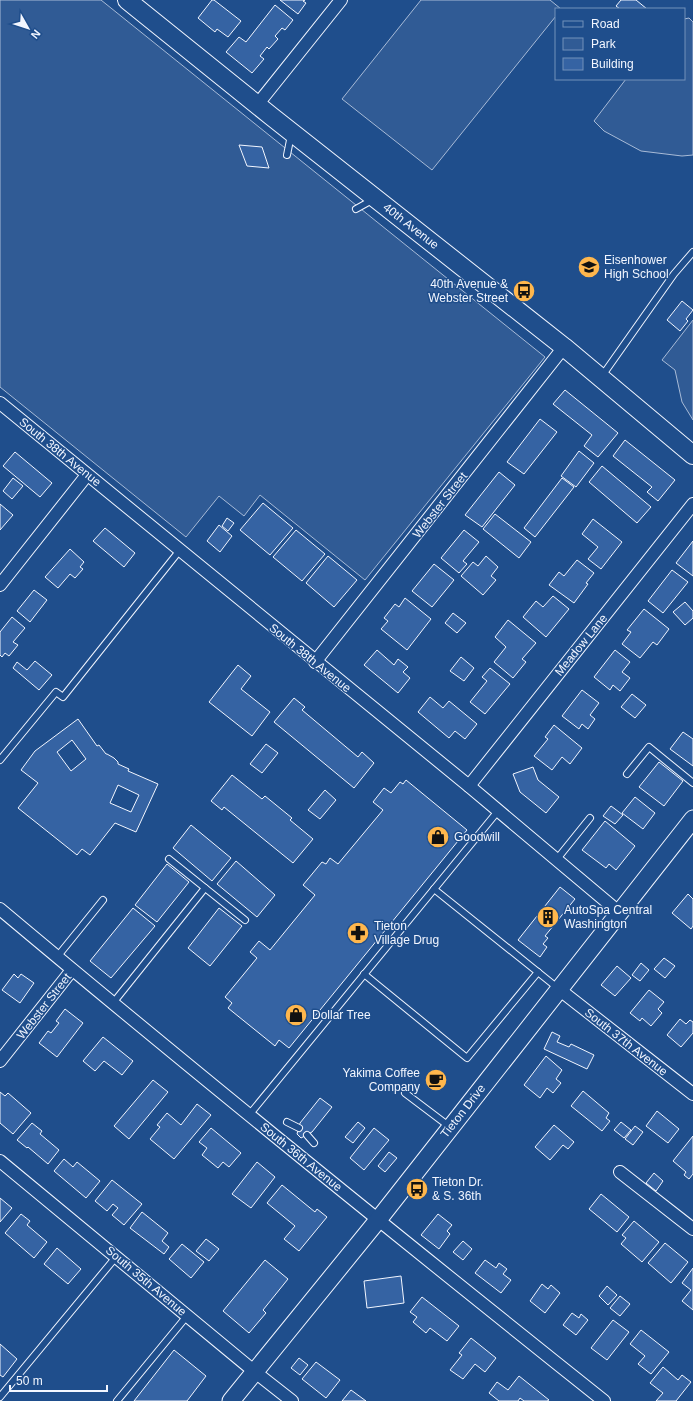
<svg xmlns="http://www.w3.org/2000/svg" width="693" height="1401" font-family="Helvetica,sans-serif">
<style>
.green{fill:#305b95;stroke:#a8bbd7}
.building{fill:#3563a3;stroke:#f2f6ff;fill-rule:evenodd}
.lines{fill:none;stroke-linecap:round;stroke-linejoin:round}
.lane-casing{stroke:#f2f6ff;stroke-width:8}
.street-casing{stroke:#f2f6ff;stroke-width:14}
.secondary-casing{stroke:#f2f6ff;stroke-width:19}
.primary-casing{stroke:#f2f6ff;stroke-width:20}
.lane{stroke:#1f4e8c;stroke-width:6}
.street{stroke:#1f4e8c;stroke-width:12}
.secondary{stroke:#1f4e8c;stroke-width:17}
.primary{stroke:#1f4e8c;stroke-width:18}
.labels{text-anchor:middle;stroke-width:3;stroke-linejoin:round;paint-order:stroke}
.street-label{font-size:12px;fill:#f2f6ff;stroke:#1f4e8c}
.poi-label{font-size:12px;fill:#f2f6ff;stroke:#1f4e8c;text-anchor:start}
</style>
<rect width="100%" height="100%" fill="#1f4e8c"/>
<g class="green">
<polygon points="0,0 101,0 545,357 365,580 260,495 244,516 219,496 186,537 0,387"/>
<polygon points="421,0 550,0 561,9 556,9 556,16 432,170 342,99"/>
<polygon points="689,18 693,22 693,155 682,156 641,151 604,131 594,121 626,79 684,79 684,19"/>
<polygon points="693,320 693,420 682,402 675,370 662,360"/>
</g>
<g class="building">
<polygon points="212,0 214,0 241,21 228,37 217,29 215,32 198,18"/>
<polygon points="280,0 305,0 303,1 306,3 298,14"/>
<polygon points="621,0 636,0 647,9 620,9 616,6"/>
<polygon points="275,5 293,20 285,30 282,28 275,36 278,39 269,49 267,47 260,56 264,59 252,73 226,52 239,37 246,42"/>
<polygon points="239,145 262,147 269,168 247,166"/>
<polygon points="682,301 693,310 686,319 688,321 680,331 667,320"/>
<polygon points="565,390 618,433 598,457 584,446 592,435 553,404"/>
<polygon points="540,419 557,432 524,474 507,462"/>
<polygon points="625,440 675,480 658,501 647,492 652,487 613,456"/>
<polygon points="579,451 594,463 576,487 561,476"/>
<polygon points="15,452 52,483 40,497 3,466"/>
<polygon points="602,466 651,507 637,523 589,482"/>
<polygon points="499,472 515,485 482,527 465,515"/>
<polygon points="13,478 23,486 12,499 3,491"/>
<polygon points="562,478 574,487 535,537 524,528"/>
<polygon points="263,503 293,528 270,555 240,530"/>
<polygon points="0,504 13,515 0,530"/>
<polygon points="495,514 531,542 519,558 483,529"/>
<polygon points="227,518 234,523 228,531 222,526"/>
<polygon points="593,519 622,542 601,569 588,559 598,547 582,534"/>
<polygon points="219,525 232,536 220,552 207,541"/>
<polygon points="105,528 135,553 124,567 93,541"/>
<polygon points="296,530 325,554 302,581 273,557"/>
<polygon points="464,530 479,542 463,561 467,564 459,573 441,558"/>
<polygon points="693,541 693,576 676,563"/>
<polygon points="70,549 84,562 80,567 83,569 75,578 70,574 58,588 45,577"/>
<polygon points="328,556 357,580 334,607 306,583"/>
<polygon points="486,556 498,567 491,576 496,580 483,595 461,576 473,562 478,566"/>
<polygon points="577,560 594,573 586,583 588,584 574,603 549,585 559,572 564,576"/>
<polygon points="434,564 454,580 432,607 412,591"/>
<polygon points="672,570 688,582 663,613 648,601"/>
<polygon points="34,590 47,600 30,622 17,611"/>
<polygon points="553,596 569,609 546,637 523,617 536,601 543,607"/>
<polygon points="405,598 431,619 407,650 381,629 388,621 384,618 395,604 399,607"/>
<polygon points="685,602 693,611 693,618 685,625 673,612"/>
<polygon points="644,609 669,629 657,645 653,642 640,658 622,644 631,632 627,630"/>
<polygon points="453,613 466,623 457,633 445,623"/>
<polygon points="12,617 25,628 13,642 18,645 9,656 5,653 2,657 0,655 0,632"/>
<polygon points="508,620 536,643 522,659 526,662 513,678 494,662 506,647 495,637"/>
<polygon points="377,650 394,665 398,659 408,667 403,672 410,678 398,693 364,665"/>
<polygon points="615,650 630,662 622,672 630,678 620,691 613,685 610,690 594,677"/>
<polygon points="461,657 474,668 464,681 450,671"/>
<polygon points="35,661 52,675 39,690 13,668 17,662 27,670"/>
<polygon points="238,665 251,676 241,689 270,712 252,736 209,702"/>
<polygon points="490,668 510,684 485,714 470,702 487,681 482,677"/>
<polygon points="582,690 599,703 590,715 595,719 588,729 582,724 579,729 562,716"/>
<polygon points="632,694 646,705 635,718 621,707"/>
<polygon points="430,697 443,708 449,701 477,724 465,739 455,731 449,738 418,712"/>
<polygon points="294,698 305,707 302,710 358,757 362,752 374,763 354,788 274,722"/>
<path d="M78 719 97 746 99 745 106 754H107L114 758 118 762V764L129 769 128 771 158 784 136 832 115 823 90 855 82 849 77 855 18 808 38 783 21 770 35 751ZM72 740 86 759 71 771 57 752ZM118 785 139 795 131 812 110 803Z"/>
<polygon points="554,725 582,748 570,764 562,757 552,770 534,756 548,739 545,737"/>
<polygon points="683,732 693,739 693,766 670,749"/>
<polygon points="266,744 278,753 262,773 250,764"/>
<polygon points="659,762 683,781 664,806 639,787"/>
<polygon points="533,767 538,780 559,797 546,813 520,792 513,774"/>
<polygon points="232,775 262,799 265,796 292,818 290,820 313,839 293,863 224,807 222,810 211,801"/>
<polygon points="406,780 467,830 289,1048 279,1040 275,1046 228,1008 232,1003 225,997 257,958 250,952 259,941 270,950 315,895 303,885 322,862 326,864 330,858 338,864 383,810 373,802 384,788 391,793 400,782 403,784"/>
<polygon points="325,790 336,800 320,819 308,810"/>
<polygon points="635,797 655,813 643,829 622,813"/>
<polygon points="611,806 623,815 615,824 603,816"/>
<polygon points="605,821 635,846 616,870 609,864 606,868 582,850"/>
<polygon points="191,825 231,858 212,881 173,848"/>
<polygon points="236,861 275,895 257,917 217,884"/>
<polygon points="167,864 189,882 157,922 135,905"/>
<polygon points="560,887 575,899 545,936 548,938 543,944 547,947 540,957 518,940"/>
<polygon points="688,894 693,899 693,926 691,929 672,913"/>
<polygon points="133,908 155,926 111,978 90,961"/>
<polygon points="219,908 242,926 210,966 188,948"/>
<polygon points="664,958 675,966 665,978 654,969"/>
<polygon points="641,963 649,970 640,981 632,975"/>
<polygon points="617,966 631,978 615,996 601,985"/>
<polygon points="14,974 18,978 21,974 34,983 20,1003 2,990"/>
<polygon points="649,990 664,1002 658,1009 662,1013 651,1026 642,1018 640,1021 630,1013"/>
<polygon points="65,1009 83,1023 57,1057 39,1043 48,1031 51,1033 59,1023 56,1021"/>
<polygon points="680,1019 686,1024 690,1020 693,1022 693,1033 681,1047 667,1035"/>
<polygon points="552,1032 560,1036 557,1042 569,1047 571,1044 594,1055 587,1069 544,1049"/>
<polygon points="103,1037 133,1061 122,1075 104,1061 95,1071 83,1061"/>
<polygon points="546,1056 562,1070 556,1079 561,1083 553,1093 547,1088 540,1098 524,1085"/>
<polygon points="437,1072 444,1078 436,1087 429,1082"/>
<polygon points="153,1080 168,1092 129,1139 114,1126"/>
<polygon points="583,1091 609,1113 606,1118 610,1121 602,1131 571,1106"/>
<polygon points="0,1092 5,1096 8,1093 31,1113 13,1134 0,1123"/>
<polygon points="320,1098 332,1107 312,1132 301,1138 297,1134 300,1123"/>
<polygon points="197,1104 211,1115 174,1159 150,1139 160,1127 157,1125 167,1113 181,1125"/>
<polygon points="657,1111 679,1129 668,1143 646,1126"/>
<polygon points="358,1122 365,1128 353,1143 345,1137"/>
<polygon points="621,1122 631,1130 624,1138 614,1130"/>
<polygon points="32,1123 42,1131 40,1134 59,1150 48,1164 28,1147 27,1148 17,1140"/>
<polygon points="554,1125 574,1142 568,1149 563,1145 550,1160 535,1147"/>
<polygon points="635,1126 643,1132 633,1145 625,1139"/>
<polygon points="211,1128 241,1153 229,1167 223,1162 218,1168 202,1155 207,1148 199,1142"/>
<polygon points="374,1128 389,1140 364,1170 350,1158"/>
<polygon points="693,1136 693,1174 689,1179 684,1175 686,1172 673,1161"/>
<polygon points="389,1152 397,1158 385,1172 378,1166"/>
<polygon points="64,1159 73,1167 77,1162 100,1181 86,1198 54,1171"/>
<polygon points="257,1162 275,1177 251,1208 232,1194"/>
<polygon points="654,1173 663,1181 656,1191 646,1183"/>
<polygon points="112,1180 142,1204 124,1225 112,1215 118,1208 113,1204 107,1211 95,1201"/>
<polygon points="282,1185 315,1212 317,1209 327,1217 299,1251 284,1239 295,1226 267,1203"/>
<polygon points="601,1194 629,1217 617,1232 589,1209"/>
<polygon points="0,1198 12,1208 0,1222"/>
<polygon points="142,1212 168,1233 162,1241 169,1247 164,1254 130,1228"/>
<polygon points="21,1214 30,1221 27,1225 47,1242 34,1258 5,1233"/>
<polygon points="438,1214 452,1225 447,1231 450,1234 439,1249 421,1235"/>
<polygon points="634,1221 659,1242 642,1262 621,1244 626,1238 622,1235"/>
<polygon points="206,1239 219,1249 209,1261 196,1251"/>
<polygon points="463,1241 472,1249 463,1260 453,1252"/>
<polygon points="665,1243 688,1262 671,1283 648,1263"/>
<polygon points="182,1244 204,1262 191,1278 169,1259"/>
<polygon points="57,1248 81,1269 68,1284 44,1264"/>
<polygon points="265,1260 288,1279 263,1310 266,1313 249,1333 223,1311"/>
<polygon points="485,1260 496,1268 499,1263 507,1269 503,1274 511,1280 501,1293 475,1273"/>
<polygon points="693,1268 693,1310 682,1301 691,1290 682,1283"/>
<polygon points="401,1276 404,1303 367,1308 364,1281"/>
<polygon points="542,1284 548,1289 551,1285 560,1293 545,1313 530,1301"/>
<polygon points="607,1286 617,1295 608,1305 599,1296"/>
<polygon points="620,1296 630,1304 620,1316 610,1308"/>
<polygon points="422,1297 459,1326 447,1341 430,1328 426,1333 413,1322 417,1317 410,1312"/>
<polygon points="572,1313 579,1318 581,1314 588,1320 576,1335 563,1325"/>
<polygon points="613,1320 629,1332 607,1360 591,1348"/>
<polygon points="641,1330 669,1352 651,1374 638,1364 645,1356 630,1344"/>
<polygon points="471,1338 496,1358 485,1372 475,1364 463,1379 450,1370 462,1355 459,1353"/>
<polygon points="0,1344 17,1359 3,1377 0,1375"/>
<polygon points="174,1350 206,1376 187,1401 134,1401"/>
<polygon points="299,1358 308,1365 300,1375 291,1368"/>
<polygon points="316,1362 340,1380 326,1398 302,1379"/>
<polygon points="663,1367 678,1380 682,1375 691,1382 676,1401 656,1401 663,1393 650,1383"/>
<polygon points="519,1376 549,1400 547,1401 524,1401 520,1398 518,1401 499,1401 489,1393 497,1382 508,1390"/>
<polygon points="351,1390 366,1401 342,1401"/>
</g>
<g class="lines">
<g class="lane-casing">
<g id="lane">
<polyline points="287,155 291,135"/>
<polyline points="356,209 374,199"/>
<polyline points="602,376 674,274 693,252"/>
<polyline points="0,760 56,692 63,697 180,550"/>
<polyline points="627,774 649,747 693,783"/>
<polyline points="169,859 245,920"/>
<polyline points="557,859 590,818"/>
<polyline points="434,889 559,989"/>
<polyline points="57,957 103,900"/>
<polyline points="364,974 467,1058 538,972"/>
<polyline points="113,1003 205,888"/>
<polyline points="405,1093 450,1127"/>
<polyline points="249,1115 498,811"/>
<polyline points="287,1122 299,1128"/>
<polyline points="307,1135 314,1143"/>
<polyline points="0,1397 116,1257"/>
<polyline points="117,1401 187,1316"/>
</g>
</g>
<g class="street-casing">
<g id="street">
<polyline points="257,105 341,0"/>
<polyline points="0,403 469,786 620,913"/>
<polyline points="0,585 87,475"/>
<polyline points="315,662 564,347"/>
<polyline points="469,786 693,504"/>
<path d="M0 909C199 1076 401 1239 604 1401"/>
<polyline points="560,990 693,1094"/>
<polyline points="0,1061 72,970"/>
<polyline points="0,1161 255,1372 292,1401"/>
<polyline points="620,1172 693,1229"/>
</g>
</g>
<g class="secondary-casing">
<polyline id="secondary" points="231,1401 378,1220 693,819"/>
</g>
<g class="primary-casing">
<polyline id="primary" points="127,0 271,116 564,347 693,455"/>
</g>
<use href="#lane" class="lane"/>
<use href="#street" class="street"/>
<use href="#secondary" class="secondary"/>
<use href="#primary" class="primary"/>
</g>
<defs>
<g id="school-disc" transform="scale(1.15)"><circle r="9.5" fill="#ffb74d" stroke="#1f4e8c"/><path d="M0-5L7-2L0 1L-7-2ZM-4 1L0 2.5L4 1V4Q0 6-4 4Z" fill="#111"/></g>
<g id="bus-disc" transform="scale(1.15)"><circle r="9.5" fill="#ffb74d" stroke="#1f4e8c"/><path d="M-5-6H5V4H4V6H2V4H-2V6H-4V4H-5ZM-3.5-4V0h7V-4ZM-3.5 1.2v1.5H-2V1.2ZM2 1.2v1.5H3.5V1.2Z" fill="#111"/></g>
<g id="shop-disc" transform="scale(1.15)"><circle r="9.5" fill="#ffb74d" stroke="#1f4e8c"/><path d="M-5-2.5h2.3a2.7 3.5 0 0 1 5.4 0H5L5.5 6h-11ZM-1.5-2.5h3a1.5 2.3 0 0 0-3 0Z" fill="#111"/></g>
<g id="building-disc" transform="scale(1.15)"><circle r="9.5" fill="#ffb74d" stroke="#1f4e8c"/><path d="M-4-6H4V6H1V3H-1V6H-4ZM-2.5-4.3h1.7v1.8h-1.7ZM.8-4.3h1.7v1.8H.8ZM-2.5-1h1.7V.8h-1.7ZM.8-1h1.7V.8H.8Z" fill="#111"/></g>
<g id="pharmacy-disc" transform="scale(1.15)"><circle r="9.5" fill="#ffb74d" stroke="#1f4e8c"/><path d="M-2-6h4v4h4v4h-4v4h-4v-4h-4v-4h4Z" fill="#111"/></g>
<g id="cafe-disc" transform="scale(1.15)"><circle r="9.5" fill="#ffb74d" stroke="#1f4e8c"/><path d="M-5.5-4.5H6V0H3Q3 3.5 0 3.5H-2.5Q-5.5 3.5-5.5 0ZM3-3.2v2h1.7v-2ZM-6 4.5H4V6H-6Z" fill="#111"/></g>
</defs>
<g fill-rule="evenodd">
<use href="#school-disc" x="589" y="267"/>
<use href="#bus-disc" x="524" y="291"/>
<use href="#shop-disc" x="438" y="837"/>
<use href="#building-disc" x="548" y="917"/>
<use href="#pharmacy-disc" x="358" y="933"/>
<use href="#shop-disc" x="296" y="1015"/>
<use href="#cafe-disc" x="436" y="1080"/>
<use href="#bus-disc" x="417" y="1189"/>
</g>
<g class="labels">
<g class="street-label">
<text transform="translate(411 226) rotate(38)" y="4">40th Avenue</text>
<text transform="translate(60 452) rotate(39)" y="4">South 38th Avenue</text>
<text transform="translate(440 505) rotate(-52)" y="4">Webster Street</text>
<text transform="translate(581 645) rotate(-51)" y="4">Meadow Lane</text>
<text transform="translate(310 658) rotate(39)" y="4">South 38th Avenue</text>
<text transform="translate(44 1006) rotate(-52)" y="4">Webster Street</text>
<text transform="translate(626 1042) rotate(38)" y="4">South 37th Avenue</text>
<text transform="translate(463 1111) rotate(-52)" y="4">Tieton Drive</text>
<text transform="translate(301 1157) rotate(39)" y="4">South 36th Avenue</text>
<text transform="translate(146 1281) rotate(40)" y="4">South 35th Avenue</text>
</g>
<g class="poi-label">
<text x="604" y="264">Eisenhower<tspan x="604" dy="14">High School</tspan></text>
<text x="508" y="288" text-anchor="end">40th Avenue &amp;<tspan x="508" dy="14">Webster Street</tspan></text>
<text x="454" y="841">Goodwill</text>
<text x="564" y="914">AutoSpa Central<tspan x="564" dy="14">Washington</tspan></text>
<text x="374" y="930">Tieton<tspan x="374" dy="14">Village Drug</tspan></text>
<text x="312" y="1019">Dollar Tree</text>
<text x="420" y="1077" text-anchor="end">Yakima Coffee<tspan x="420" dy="14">Company</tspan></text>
<text x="432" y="1186">Tieton Dr.<tspan x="432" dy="14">&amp; S. 36th</tspan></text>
</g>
</g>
<rect x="555" y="8" width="130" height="72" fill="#1f4e8c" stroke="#7391ba"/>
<rect x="563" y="21" width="20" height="6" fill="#1f4e8c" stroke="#7391ba"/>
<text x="591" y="28" font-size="12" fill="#f2f6ff">Road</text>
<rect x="563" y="38" width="20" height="12" fill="#305b95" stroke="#7391ba"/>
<text x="591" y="48" font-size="12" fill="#f2f6ff">Park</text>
<rect x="563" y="58" width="20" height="12" fill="#3563a3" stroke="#7391ba"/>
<text x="591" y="68" font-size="12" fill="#f2f6ff">Building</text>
<g transform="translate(28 28) rotate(129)" stroke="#1f4e8c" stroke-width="3" paint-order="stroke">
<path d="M0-3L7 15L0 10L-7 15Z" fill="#f2f6ff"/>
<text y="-6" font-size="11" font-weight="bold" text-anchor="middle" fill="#f2f6ff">N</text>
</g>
<path d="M10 1385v6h97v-6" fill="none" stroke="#f2f6ff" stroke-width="2"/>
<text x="16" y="1385" font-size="12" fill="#f2f6ff" stroke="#1f4e8c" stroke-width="3" paint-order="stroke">50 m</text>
</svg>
